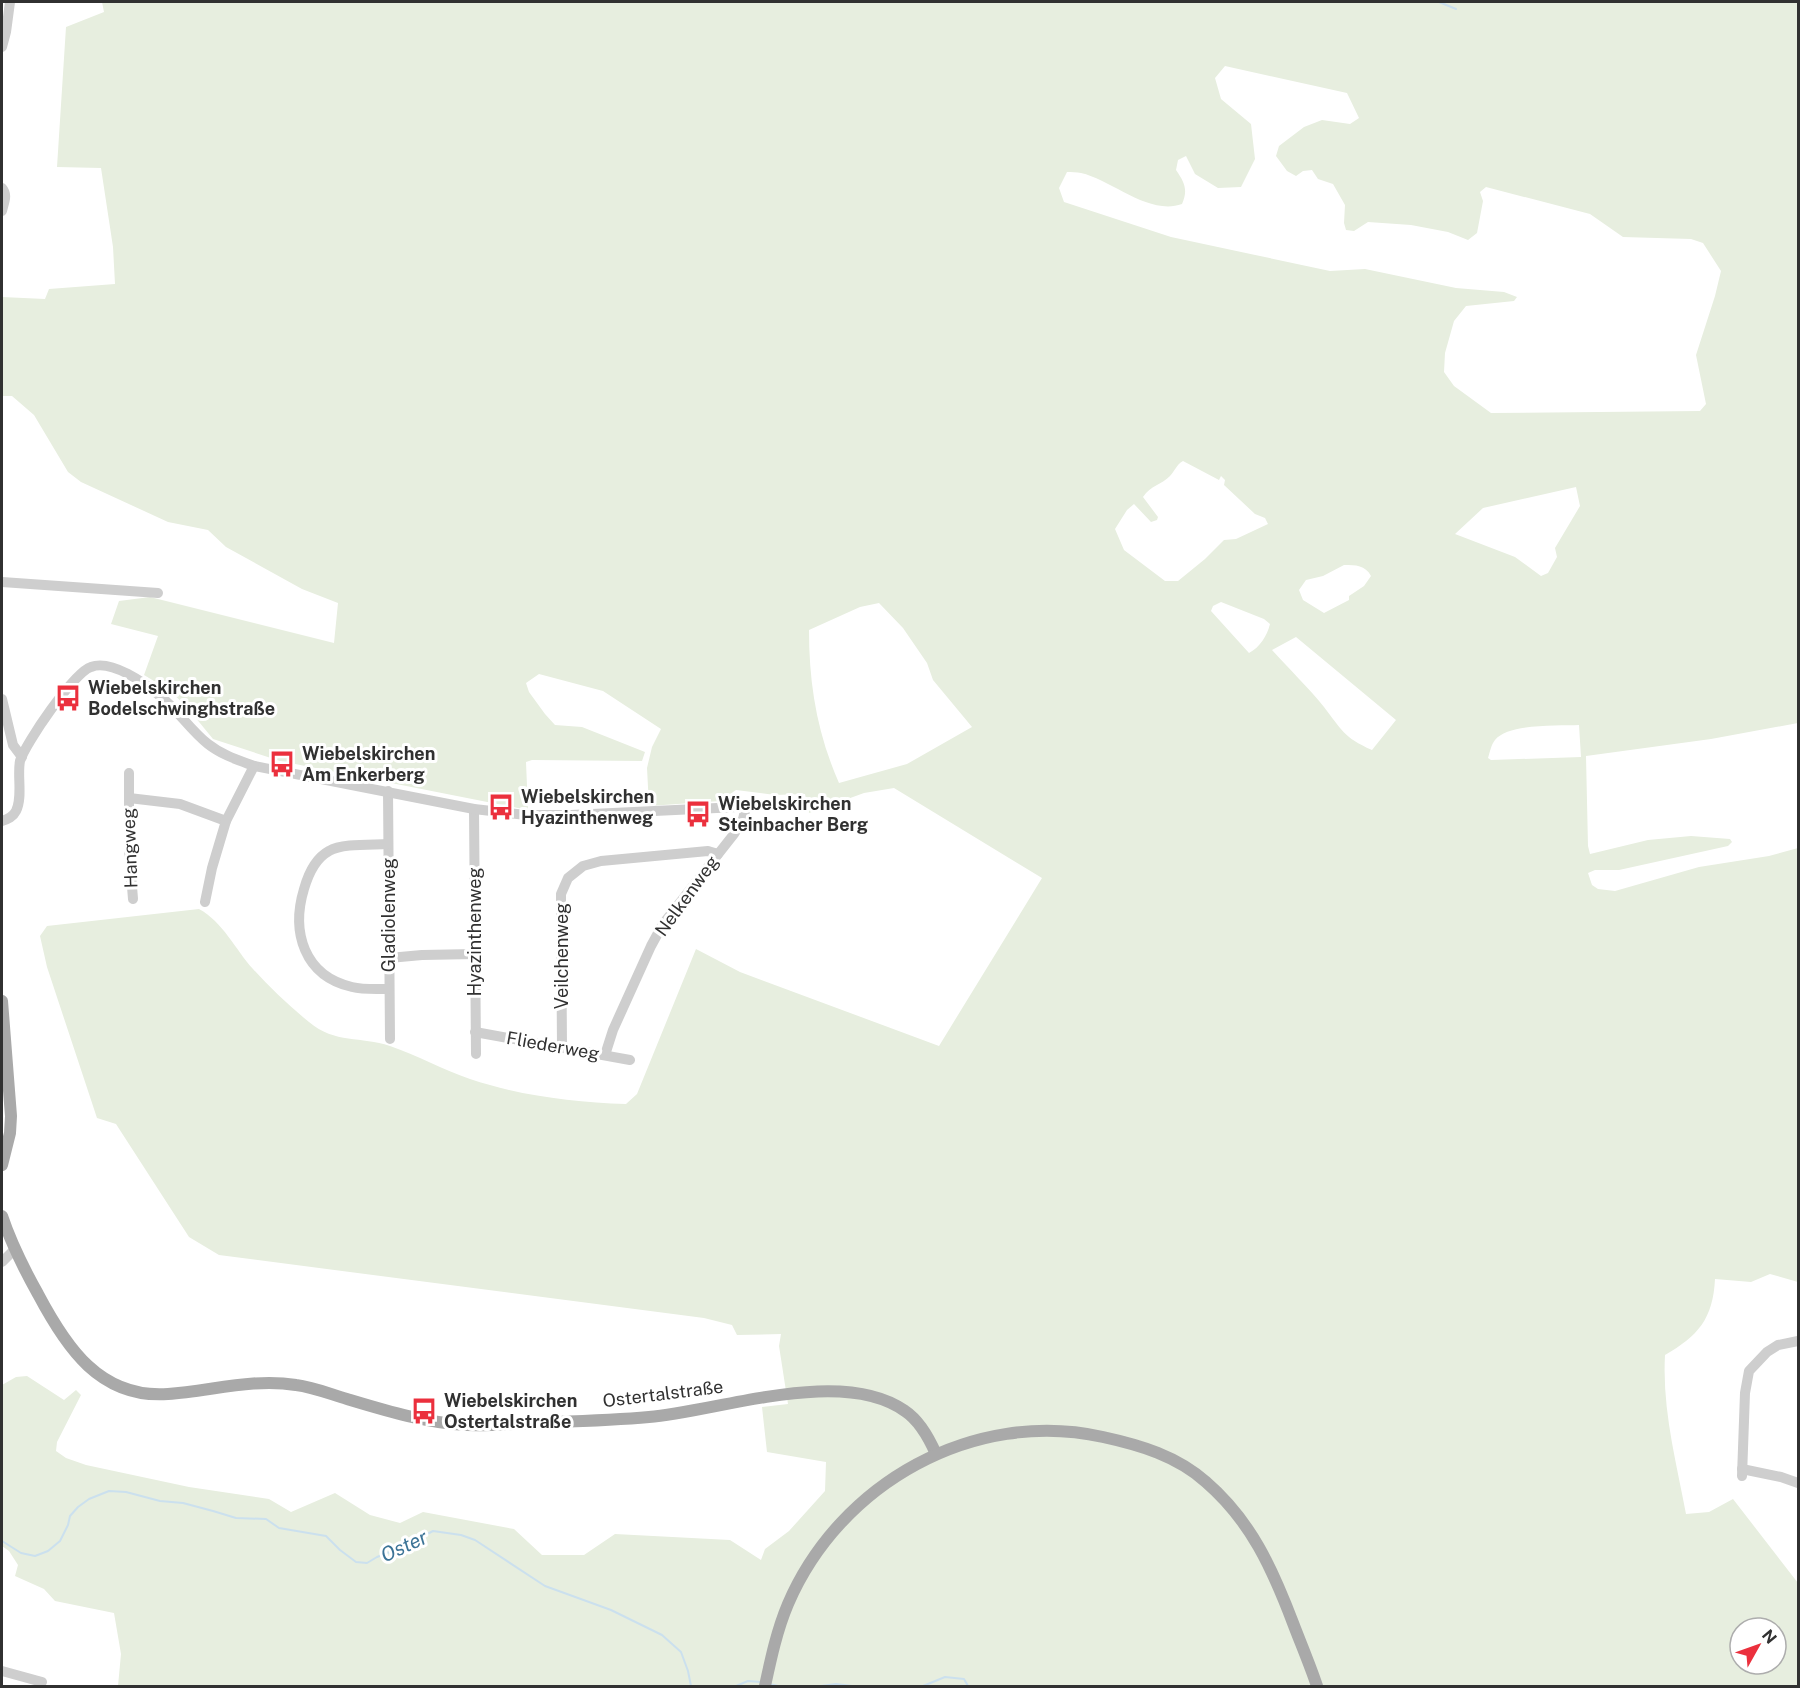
<svg xmlns="http://www.w3.org/2000/svg" width="1800" height="1688" font-family="'Public Sans',sans-serif">
<style>
.green{fill:#e7eedf;fill-rule:evenodd}
.lines{fill:none;stroke-linecap:round;stroke-linejoin:round}
.stream{stroke:#cbe0ee;stroke-width:2}
.minor{stroke:#cecece;stroke-width:10}
.major{stroke:#a9a9a9;stroke-width:12}
.labels{text-anchor:middle;stroke-width:6;stroke-linejoin:round;paint-order:stroke}
.poi-label{font-size:18px;font-weight:bold;fill:#313131;stroke:#fff;text-anchor:start}
.street-label{font-size:18px;fill:#313131;stroke:#fff}
.water-label{font-size:20px;font-style:italic;fill:#3b7396;stroke:#fff}
</style>
<rect width="100%" height="100%" fill="#fff"/>
<path class="green" d="M102 2H1798V723L1711 739 1586 756 1588 846 1590 854 1648 840 1691 836 1730 839 1732 842 1728 846 1619 870H1595L1588 873 1592 885 1598 889 1615 891 1699 867 1769 856 1798 848V1282L1770 1274 1751 1282 1715 1279C1713 1319 1698 1336 1665 1355 1662 1409 1676 1461 1686 1514L1709 1512 1733 1499 1798 1583V1686H118L121 1654 114 1613 55 1601 44 1589 15 1576 18 1565 9 1551 2 1546V1385L16 1377 27 1376 64 1400 76 1390 81 1395 57 1442 56 1451 66 1458 86 1465 189 1487 269 1499 291 1512 335 1493 370 1515 400 1523 423 1512 514 1529 542 1555H584L615 1534 730 1540 761 1560 765 1549 789 1531 825 1491 826 1462 767 1452 762 1407 788 1404 779 1346 781 1334 737 1335 732 1325 704 1318 219 1255 189 1237 116 1124 97 1118 47 967 40 936 47 926 199 909C223 922 235 949 253 969 270 988 289 1006 309 1022 335 1044 361 1036 390 1046 417 1055 443 1070 470 1079 521 1096 573 1102 626 1104L637 1094 696 949 740 972 939 1046 1042 878 894 788 864 793 809 813 805 794 775 795 736 790 720 801 649 806 647 768 652 747 661 729 603 691 539 674 526 683 529 692 545 714 555 725 582 727 645 752 642 761 532 760 526 762 528 810 280 761 213 739 186 706 169 690 144 675 158 636 111 624 119 601 150 597 334 643 338 603 302 589 226 547 208 530 168 522 81 482 68 472 34 415 12 396H2V297L45 299 49 289 115 284 113 247 101 168 57 167 66 27 104 12ZM1225 66 1347 93 1359 118 1350 124 1322 120 1304 127 1279 146 1276 156 1287 171 1296 176 1303 171 1312 170 1318 179 1333 184 1345 205 1344 223 1346 230 1354 231 1368 222 1411 225 1448 232 1468 240 1477 233 1483 201 1480 192 1486 187 1590 214 1623 237 1691 239 1703 243 1721 271 1715 296 1696 355 1706 404 1700 411 1491 413 1454 386 1444 372 1445 353 1454 321 1466 306 1514 301 1517 297 1504 292 1456 288 1365 269 1330 271 1171 237 1064 202 1059 188 1067 172C1071 172 1077 172 1081 173 1112 180 1149 216 1182 204 1188 190 1185 183 1176 170L1178 160 1186 156 1195 174 1218 188 1241 187 1255 159 1251 124 1221 99 1215 78ZM1183 461 1219 480 1221 476 1225 480 1224 485 1255 514 1265 518 1268 524 1236 539 1224 540 1205 559 1178 581H1165L1124 550 1115 529 1127 510 1134 504 1151 522 1157 520 1158 517 1143 497C1151 485 1161 485 1170 476 1175 471 1176 465 1183 461ZM1576 487 1580 506 1555 548 1557 557 1548 573 1541 576 1515 557 1455 534 1483 508ZM1344 565C1356 565 1365 565 1371 576L1364 586 1349 596V600L1324 613 1303 600 1299 590 1306 580 1323 576ZM1221 602 1264 619 1270 624C1267 636 1260 647 1249 653L1211 611 1213 606ZM879 603 903 628 927 663 933 680 972 727 907 764 839 783C817 733 809 684 809 630L860 607ZM1296 637 1396 720 1372 750C1343 737 1342 730 1324 707 1308 687 1289 669 1272 650ZM1579 725 1581 757 1491 760 1488 758C1490 752 1491 745 1495 740 1508 723 1559 726 1579 725ZM1740 1628H1776V1664H1740Z"/>
<g class="lines">
<g class="stream">
<polyline points="1439,2 1456,9"/>
<polyline points="2,1541 21,1553 35,1556 48,1551 60,1541 68,1525 70,1516 78,1507 89,1499 109,1491 126,1492 160,1501 183,1503 213,1511 236,1518 266,1519 279,1528 326,1536 340,1550 356,1562 367,1563 377,1557 403,1547 433,1531 461,1535 475,1540 545,1586 611,1610 662,1635 681,1652 688,1671 691,1686"/>
<polyline points="769,1684 778,1686"/>
<polyline points="736,1686 748,1681 761,1682"/>
<polyline points="821,1686 836,1684 852,1686"/>
<polyline points="923,1686 945,1677 964,1679 968,1686"/>
</g>
<g class="minor">
<polyline points="2,47 6,32 10,2"/>
<path d="M2 188C8 195 4 202 2 211"/>
<polyline points="2,582 158,593"/>
<polyline points="2,699 13,745 22,757"/>
<polyline points="129,773 129,849 133,899"/>
<polyline points="388,791 390,1039"/>
<polyline points="129,798 180,804 226,821"/>
<polyline points="474,809 476,1054"/>
<path d="M2 821C8 819 13 817 16 811 23 797 17 776 20 761 25 744 74 672 91 667 111 659 145 683 160 696 178 710 190 730 208 744 222 755 238 760 254 766L474 809 526 815H571L782 805 797 802"/>
<path d="M388 844C372 845 342 843 329 851 316 858 308 875 304 889 291 932 304 976 352 987 364 990 376 989 389 989"/>
<polyline points="205,902 212,868 226,821 254,766"/>
<polyline points="389,958 422,955 475,954"/>
<polyline points="475,1032 630,1060"/>
<polyline points="562,1047 561,908 561,894 568,878 583,866 601,861 708,851 718,854"/>
<polyline points="605,1055 613,1030 651,946 663,924 734,834 743,819 746,807"/>
<polyline points="2,1262 15,1249"/>
<polyline points="1742,1469 1781,1477 1798,1483"/>
<polyline points="1742,1476 1745,1393 1749,1371 1767,1352 1778,1345 1798,1341"/>
<polyline points="2,1671 42,1682"/>
</g>
<g class="major">
<polyline points="2,1001 11,1116 10,1133 2,1165"/>
<path d="M2 1216C11 1243 24 1269 38 1294 66 1347 100 1399 168 1394 211 1391 253 1378 296 1385 313 1387 330 1394 347 1399 387 1411 426 1423 467 1425 495 1426 524 1423 553 1422 585 1421 617 1420 649 1417 720 1411 842 1366 905 1411 920 1421 929 1438 936 1454"/>
<path d="M765 1686C771 1658 777 1630 788 1604 840 1483 974 1408 1103 1437 1140 1445 1177 1456 1206 1482 1251 1521 1272 1568 1293 1623 1301 1644 1310 1665 1317 1686"/>
</g>
</g>
<defs>
<g id="bus-bare" transform="scale(2.07)"><path d="M-5-6H5V4H4V6H2V4H-2V6H-4V4H-5ZM-3.5-4V0h7V-4ZM-3.5 1.2v1.5H-2V1.2ZM2 1.2v1.5H3.5V1.2Z" fill="#eb303d" stroke="#fff" stroke-width="2.5" paint-order="stroke"/></g>
</defs>
<g fill-rule="evenodd">
<use href="#bus-bare" x="68" y="698"/>
<use href="#bus-bare" x="282" y="764"/>
<use href="#bus-bare" x="501" y="807"/>
<use href="#bus-bare" x="698" y="814"/>
<use href="#bus-bare" x="424" y="1411"/>
</g>
<g class="labels">
<g class="poi-label">
<text x="88" y="694">Wiebelskirchen<tspan x="88" dy="21">Bodelschwinghstraße</tspan></text>
<text x="302" y="760">Wiebelskirchen<tspan x="302" dy="21">Am Enkerberg</tspan></text>
<text x="521" y="803">Wiebelskirchen<tspan x="521" dy="21">Hyazinthenweg</tspan></text>
<text x="718" y="810">Wiebelskirchen<tspan x="718" dy="21">Steinbacher Berg</tspan></text>
<text x="444" y="1407">Wiebelskirchen<tspan x="444" dy="21">Ostertalstraße</tspan></text>
</g>
<g class="street-label">
<text transform="translate(130 848) rotate(-92)" y="6">Hangweg</text>
<text transform="translate(687 896) rotate(-54)" y="6">Nelkenweg</text>
<text transform="translate(389 915) rotate(-90)" y="6">Gladiolenweg</text>
<text transform="translate(475 932) rotate(-90)" y="6">Hyazinthenweg</text>
<text transform="translate(562 956) rotate(-90)" y="6">Veilchenweg</text>
<text transform="translate(553 1046) rotate(10)" y="6">Fliederweg</text>
<text transform="translate(663 1394) rotate(-7)" y="6">Ostertalstraße</text>
</g>
<g class="water-label">
<text transform="translate(404 1546) rotate(-25)" y="7">Oster</text>
</g>
</g>
<rect width="1800" height="1688" fill="none" stroke="#313131" stroke-width="6"/>
<g transform="translate(1758 1646) rotate(50)"><circle r="28" fill="#ffffff" stroke="#adadad" stroke-width="1.5"/>
<path d="M0-4.5L10 22L0 15L-10 22Z" fill="#eb303d"/>
<text y="-9" font-size="16" font-weight="bold" text-anchor="middle" fill="#313131">N</text>
</g>
</svg>
